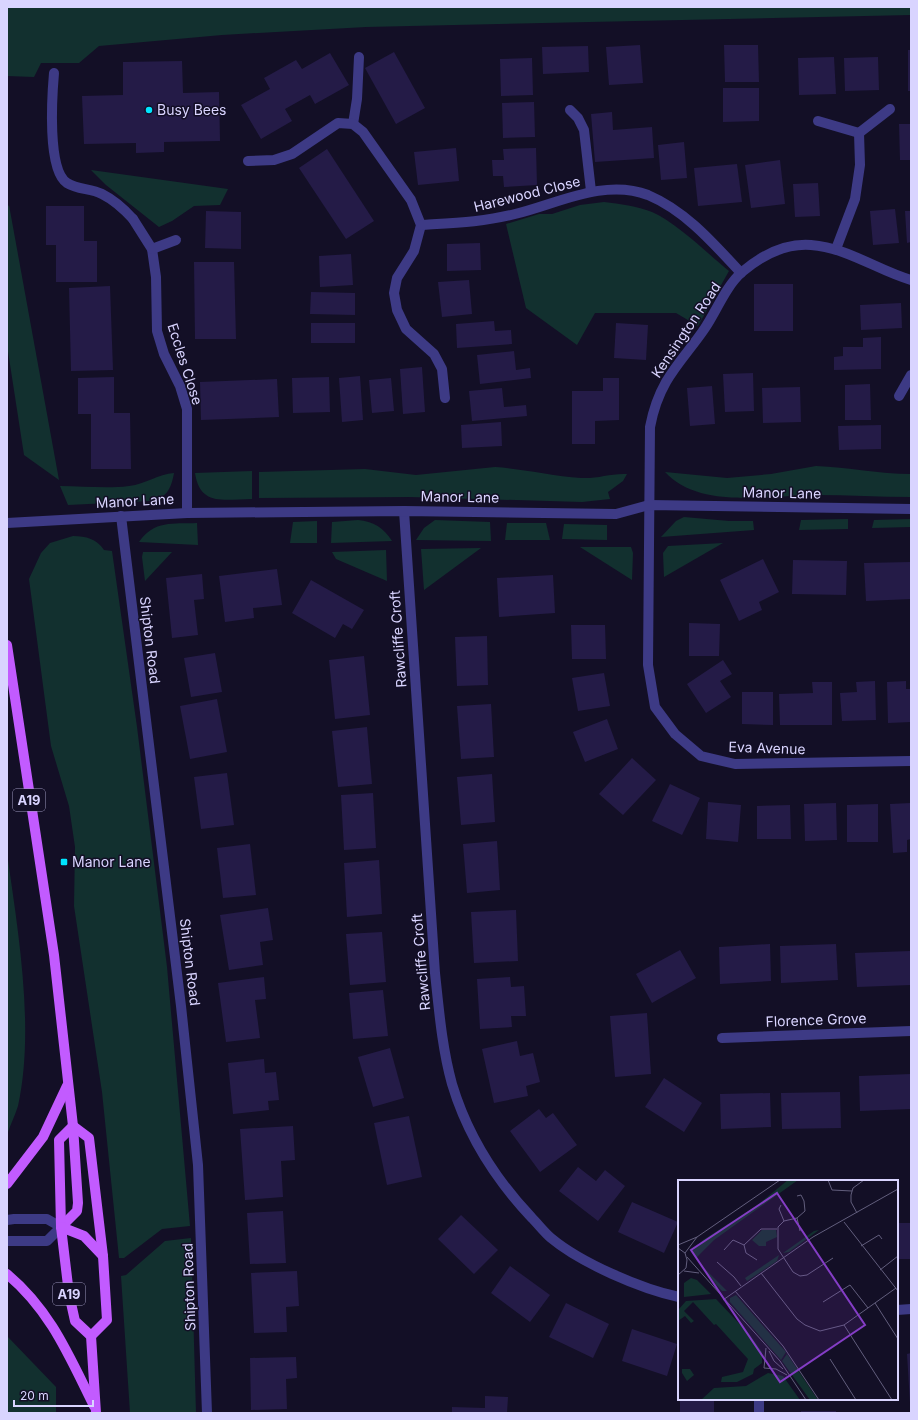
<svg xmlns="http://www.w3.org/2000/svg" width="918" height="1420" font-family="Inter,sans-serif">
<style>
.green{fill:#12302f}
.building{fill:#241b47}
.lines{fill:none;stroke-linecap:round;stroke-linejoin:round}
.service{stroke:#3d3a85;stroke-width:10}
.minor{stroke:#3d3a85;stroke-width:10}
.primary{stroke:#c25bff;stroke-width:10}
.poi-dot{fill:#00e5ff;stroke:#130f26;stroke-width:1.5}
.labels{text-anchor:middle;stroke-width:3;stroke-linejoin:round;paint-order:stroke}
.shield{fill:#130f26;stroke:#9e99be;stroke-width:1}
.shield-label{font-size:13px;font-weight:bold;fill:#d9d4ff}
.poi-label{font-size:14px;fill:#d9d4ff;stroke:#130f26;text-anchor:start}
.street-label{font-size:14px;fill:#d9d4ff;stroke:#130f26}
.inset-road{fill:none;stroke:#625e7d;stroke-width:1}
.view{fill:#843dc5;fill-opacity:0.15;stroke:#843dc5;stroke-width:2}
.inset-edge{fill:none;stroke:#d9d4ff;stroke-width:2}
</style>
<rect width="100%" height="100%" fill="#130f26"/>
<g class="green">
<polygon points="7,7 911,7 911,15 366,27 222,35 99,46 79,63 41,63 34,77 7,76"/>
<polygon points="91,170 228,189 220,205 194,206 172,221 159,227 106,185"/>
<path d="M604 202C620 204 637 206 652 212 677 223 708 254 729 271L698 326 676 313H595L577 345 526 308 506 224 539 214H552L580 205Z"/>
<polygon points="9,205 59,480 24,455 7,345 7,208"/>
<path d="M816 466C848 467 879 474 911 474V497C880 497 848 495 816 495 769 495 700 510 665 472L727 478 771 474Z"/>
<path d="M495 467C524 469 552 476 581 478 597 479 611 473 627 474L623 481 608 492 610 499 582 502 410 497 259 498V472L365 469 416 475Z"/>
<path d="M252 471V499C225 499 200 507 195 473Z"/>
<path d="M174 473C171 489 167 498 150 501L68 505 60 486C83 486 107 489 129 486 146 484 158 474 174 473Z"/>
<polygon points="684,517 729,521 753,521 754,530 661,537 676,521"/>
<polygon points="848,519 848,529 799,530 801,520"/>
<polygon points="911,519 911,527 872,528 874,520"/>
<path d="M358 520C373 521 384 528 392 541L331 543 332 522Z"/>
<polygon points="435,520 490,522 491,541 416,540 424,528"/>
<polygon points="317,521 317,543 290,543 293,522"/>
<path d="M197 523 198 545 139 542C154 520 173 524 197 523Z"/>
<polygon points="507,523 546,523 550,540 505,540"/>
<polygon points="564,524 607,525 607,540 562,539"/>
<path d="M73 536C86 536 97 539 104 550L112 551 137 727 167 967 190 1226 162 1229 124 1258H119L102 1092 74 906 75 847 69 806 51 746 29 579 41 553 50 543Z"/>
<polygon points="723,543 664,577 663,553 668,546"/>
<polygon points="580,547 631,547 633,553 632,580"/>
<polygon points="481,548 424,590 421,549"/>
<polygon points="386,550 387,581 336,559 332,552"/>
<polygon points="143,552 172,552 145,581 142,557"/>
<path d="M7 853C18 931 35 1029 18 1106 15 1116 10 1125 7 1135Z"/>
<polygon points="191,1238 196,1413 130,1413 121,1276 126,1275 165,1241"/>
<polygon points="7,1336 56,1387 56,1413 7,1413"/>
</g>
<g class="building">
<polygon points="640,45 643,83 609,85 606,47"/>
<polygon points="724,45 758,45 759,82 725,82"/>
<polygon points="588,46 589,72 543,74 542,47"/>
<rect x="908" y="50" width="3" height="41"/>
<polygon points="394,52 425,108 396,124 365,68"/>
<polygon points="330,53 349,85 315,104 310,95 285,109 292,121 261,139 241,105 270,89 264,78 296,60 302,69"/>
<polygon points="834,57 836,94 799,95 798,58"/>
<polygon points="878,57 879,90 845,91 844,58"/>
<polygon points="532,58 533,95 501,96 500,59"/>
<polygon points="182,61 183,93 219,92 220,141 164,142 164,152 136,153 136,143 84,144 82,96 123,95 123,62"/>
<polygon points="723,88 759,88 759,121 723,122"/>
<polygon points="534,102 535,137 503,138 502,103"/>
<polygon points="612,112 613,130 652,127 654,158 595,162 591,114"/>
<polygon points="899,124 911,124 911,160 900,160"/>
<polygon points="684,142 687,178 661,180 658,145"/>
<polygon points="456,148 459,181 418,185 414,152"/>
<polygon points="536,148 537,185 504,187 503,176 493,176 492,160 504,160 503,149"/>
<polygon points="327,149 374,221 346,239 299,168"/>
<polygon points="780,160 785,204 751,208 745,165"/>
<polygon points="737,164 742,202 698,206 694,168"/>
<polygon points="818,183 820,216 795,217 793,184"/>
<polygon points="46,206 84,206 84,241 97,241 97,282 56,282 56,245 46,245"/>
<polygon points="895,209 899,243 873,245 870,211"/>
<polygon points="206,211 241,212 241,249 205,248"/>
<polygon points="905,211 911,211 911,242 907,243"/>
<polygon points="480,243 481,270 447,271 447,244"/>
<polygon points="351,254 353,285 320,287 319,256"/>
<polygon points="194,262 234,262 236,339 195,339"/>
<polygon points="469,280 472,314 442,317 438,282"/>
<rect x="754" y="284" width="39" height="47"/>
<polygon points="110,286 113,370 71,371 69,288"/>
<polygon points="311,292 355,293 355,315 310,314"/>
<polygon points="901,303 902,328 861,330 860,305"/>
<polygon points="494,321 495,331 511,330 512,344 457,348 456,324"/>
<rect x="311" y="323" width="44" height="20"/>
<polygon points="616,323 648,325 646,360 614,358"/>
<polygon points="881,337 881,369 834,370 834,357 843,356 843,347 863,347 863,338"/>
<polygon points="514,351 516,370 530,368 531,378 480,384 477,355"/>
<polygon points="422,367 425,412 403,414 400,369"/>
<polygon points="753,373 754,411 725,412 723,374"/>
<polygon points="360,376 363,420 342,422 339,378"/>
<polygon points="114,377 114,413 130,413 131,469 91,469 91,414 78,414 78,378"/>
<polygon points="329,377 330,412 293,413 292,378"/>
<polygon points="391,378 394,411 372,413 369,380"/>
<polygon points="603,378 619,378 619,420 595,421 595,444 572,444 572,391 603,391"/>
<polygon points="277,379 279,417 201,420 200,382"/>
<polygon points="870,384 871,420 845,420 845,385"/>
<polygon points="712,386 715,424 690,426 687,388"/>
<polygon points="800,387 801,422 763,423 762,388"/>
<polygon points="502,388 504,407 526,405 527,416 472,421 469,391"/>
<polygon points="501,422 502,446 462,448 461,425"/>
<polygon points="881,425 881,449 839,450 838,426"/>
<polygon points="763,559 779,592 759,602 762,610 739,621 720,580"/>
<polygon points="793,560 847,561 846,595 792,594"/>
<polygon points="911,562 911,599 866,601 864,563"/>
<polygon points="277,569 282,605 253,608 254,618 225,622 219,576"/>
<polygon points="202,574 204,599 194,600 198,635 172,638 166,578"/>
<polygon points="553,575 555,613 499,617 497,578"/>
<polygon points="311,580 364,610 352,629 343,624 335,638 292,613"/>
<polygon points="689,623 720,624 719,656 689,656"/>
<polygon points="571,625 605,625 606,659 572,659"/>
<polygon points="487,636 488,685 457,686 455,637"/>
<polygon points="215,653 222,692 191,697 184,658"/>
<polygon points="364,656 370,715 335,719 329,660"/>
<polygon points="723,660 732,674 720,681 731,697 706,713 687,684"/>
<polygon points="604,673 610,706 578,711 572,678"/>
<polygon points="875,681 876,720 842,721 840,693 857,692 856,682"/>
<polygon points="906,681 906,689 911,689 911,722 888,723 887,682"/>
<polygon points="812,682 832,682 832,725 780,725 779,694 813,693"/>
<polygon points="742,692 773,692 773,725 742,724"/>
<polygon points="217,699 227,752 190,759 180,706"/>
<polygon points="491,704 494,757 461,759 457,706"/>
<polygon points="607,719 618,749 585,762 573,732"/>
<polygon points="367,727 372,784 338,787 332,731"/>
<polygon points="632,758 656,780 623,815 599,794"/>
<polygon points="227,773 234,825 201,829 194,777"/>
<polygon points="492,774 495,822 461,825 457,777"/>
<polygon points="670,784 700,798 682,835 652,821"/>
<polygon points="373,793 376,848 344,850 341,795"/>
<polygon points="708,802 741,805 738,842 706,839"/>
<polygon points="836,803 837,840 805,841 804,804"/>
<polygon points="911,803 911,839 907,840 907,852 893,853 890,804"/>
<polygon points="878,804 878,842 847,842 847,805"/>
<polygon points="790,805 791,839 757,839 757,806"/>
<polygon points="497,841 500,890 467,893 463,844"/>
<polygon points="250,844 256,895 223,898 217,848"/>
<polygon points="379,860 382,914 347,917 344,863"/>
<polygon points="268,908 273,940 260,942 263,965 229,970 220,915"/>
<polygon points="516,910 518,961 474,963 471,912"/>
<polygon points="382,932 386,982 350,985 346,934"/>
<polygon points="770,944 771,981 720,984 719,947"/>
<polygon points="836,944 838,980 781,983 780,946"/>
<polygon points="680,950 696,978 652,1003 636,974"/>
<polygon points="910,951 911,985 857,987 855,953"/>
<polygon points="264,977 266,999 255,1000 260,1038 226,1042 218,983"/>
<polygon points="510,977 511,987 524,986 526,1016 511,1016 512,1027 480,1029 477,979"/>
<polygon points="383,990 388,1036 353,1039 349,993"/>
<polygon points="647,1013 651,1074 615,1077 610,1016"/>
<polygon points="517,1041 520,1056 533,1053 540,1082 526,1086 528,1096 494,1103 482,1049"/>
<polygon points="390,1048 404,1098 373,1107 358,1057"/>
<polygon points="264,1059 265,1073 276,1072 279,1100 268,1101 269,1110 233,1114 228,1063"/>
<polygon points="911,1074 911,1109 860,1111 859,1076"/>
<polygon points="664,1078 702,1103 684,1132 645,1107"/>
<polygon points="840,1092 841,1128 782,1129 781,1093"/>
<polygon points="770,1093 771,1127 721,1129 720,1094"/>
<polygon points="539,1109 546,1118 553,1113 577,1145 540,1172 510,1131"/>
<polygon points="409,1116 422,1177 387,1185 374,1123"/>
<polygon points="293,1126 295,1160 281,1161 283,1197 245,1200 240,1129"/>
<polygon points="578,1167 596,1181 605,1170 625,1186 598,1221 559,1191"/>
<polygon points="632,1202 678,1222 664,1253 618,1232"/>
<polygon points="283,1211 286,1263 250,1264 247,1213"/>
<polygon points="461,1215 498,1250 474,1274 438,1239"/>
<rect x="897" y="1223" width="14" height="36"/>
<polygon points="510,1266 550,1295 530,1322 491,1293"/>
<polygon points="297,1271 299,1306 286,1307 287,1332 254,1333 251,1273"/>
<polygon points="566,1303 609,1324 593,1358 549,1337"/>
<polygon points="632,1329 677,1344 667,1376 622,1361"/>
<polygon points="911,1353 911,1403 910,1403 907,1354"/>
<polygon points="296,1357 297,1378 286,1379 287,1409 251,1410 250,1358"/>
<polygon points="485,1396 508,1397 507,1413 452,1413 452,1407 485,1408"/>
<rect x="680" y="1399" width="34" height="14"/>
<rect x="801" y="1411" width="35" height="2"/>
</g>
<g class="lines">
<g class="service">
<path d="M54 73C52 96 47 170 67 183 78 190 91 188 102 194 114 200 124 209 133 219"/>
<polyline points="353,124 357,99 359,57"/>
<polyline points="7,1220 14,1219 47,1219 61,1227 47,1241 7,1241"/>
</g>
<g class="minor">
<polyline points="570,110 578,118 584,130 591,191"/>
<polyline points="818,121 859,133"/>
<polyline points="248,161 274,160 292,154 338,123 353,124 363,132 411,200 421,225 414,251 397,278 394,293 397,310 406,329 434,354 442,369 445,398"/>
<polyline points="133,219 152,249 156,277 157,331 164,354 180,386 187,409 187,513"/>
<path d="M421 225C453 223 484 222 515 214 557 204 604 178 648 195 686 211 714 244 741 273"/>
<polyline points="152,249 176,240"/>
<polyline points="836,249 855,199 860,165 859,133 890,109"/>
<path d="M911 280C877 270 848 248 811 245 785 243 761 256 742 272 726 286 717 310 705 328 693 346 677 363 666 382 658 396 653 411 650 427L648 665 655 707 675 734 701 756 735 764 911 761"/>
<polyline points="899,396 911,375"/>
<path d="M404 511 435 973C439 1010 442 1048 452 1084 467 1134 496 1180 532 1218 538 1224 544 1232 551 1238 581 1263 641 1289 679 1297"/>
<polyline points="121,516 181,1006 198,1165 207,1413"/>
<polyline points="7,523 187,513 404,511 616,514 649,505 911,509"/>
<polyline points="722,1038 911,1031"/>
<polyline points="897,1310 911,1309"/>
<polyline points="759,1413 759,1399"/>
</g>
<g class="primary">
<polyline points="7,645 54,955 73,1126 78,1203 77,1211 61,1227"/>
<polyline points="73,1126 59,1140 61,1227 69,1294 75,1321 91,1336 96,1413"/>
<polyline points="73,1126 89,1138 103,1256 107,1320 91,1336"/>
<polyline points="7,1184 43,1137 67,1086"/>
<polyline points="61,1227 84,1236 103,1256"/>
<path d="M7 1274C51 1311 69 1356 94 1406"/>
</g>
</g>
<g class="poi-dot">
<circle cx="149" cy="110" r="4"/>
<rect x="60" y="858" width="8" height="8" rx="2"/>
</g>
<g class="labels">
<g class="shield">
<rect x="13" y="789" width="32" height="22" rx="3"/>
<rect x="53" y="1283" width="32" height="22" rx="3"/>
</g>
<g class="shield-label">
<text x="29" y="805">A19</text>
<text x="69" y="1299">A19</text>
</g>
<g class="poi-label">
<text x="157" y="115">Busy Bees</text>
<text x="72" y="867">Manor Lane</text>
</g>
<g class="street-label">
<text transform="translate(527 194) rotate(-14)" y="5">Harewood Close</text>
<text transform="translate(686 330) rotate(-56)" y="5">Kensington Road</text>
<text transform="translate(185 364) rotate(72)" y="5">Eccles Close</text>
<text transform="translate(782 493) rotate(1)" y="5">Manor Lane</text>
<text transform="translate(460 497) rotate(1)" y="5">Manor Lane</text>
<text transform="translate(135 501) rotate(-3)" y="5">Manor Lane</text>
<text transform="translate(398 639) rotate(-94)" y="5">Rawcliffe Croft</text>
<text transform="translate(150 640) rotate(83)" y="5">Shipton Road</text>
<text transform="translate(767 748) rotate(2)" y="5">Eva Avenue</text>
<text transform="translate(190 962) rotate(83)" y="5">Shipton Road</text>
<text transform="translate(421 962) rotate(-95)" y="5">Rawcliffe Croft</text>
<text transform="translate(816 1020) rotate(-2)" y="5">Florence Grove</text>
<text transform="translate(189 1287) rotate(-92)" y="5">Shipton Road</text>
</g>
</g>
<g transform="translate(678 1180)">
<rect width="220" height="220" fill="#130f26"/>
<path d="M110 0H120L36 60 18 78 14 71 25 60 78 26ZM84 50H98L99 57 88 62V66H81L74 60ZM141 50 111 72 105 73 136 51ZM101 75 99 81 69 101 67 98ZM27 89 49 111H44L27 92ZM13 98 19 100 33 114 6 117V103ZM58 115 108 172 103 180 52 122V118ZM38 119 72 155 84 172V183L76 189 75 194 59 202H43L44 197 65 192 70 179 38 144 36 145 15 122 6 131 16 141 13 143 7 136 0 141 1 129 8 121ZM109 174 140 220H132L104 181ZM4 189H12L16 195 9 201 4 193ZM90 193 105 196 122 220H23L36 208 68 206Z" fill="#12302f"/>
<path class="inset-road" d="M150 0 154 10 174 11M119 16 123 15 126 21 127 31 119 38 106 41 100 47V69L115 92 122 96 129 95 155 78M103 25 101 29 106 41M179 33 173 22V15L175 8 186 0M119 38 122 51M166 42 220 111M0 65 19 57M66 65 83 49H99M183 66 201 55 204 59M0 68 7 73 9 80 8 88 0 95M46 70 55 60 66 65 68 73 79 80M7 73 19 57 102 0M9 77 102 181 128 220M39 82 56 97 63 106M202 90 220 76M6 91 21 93M83 93 119 139 127 145 142 151 166 145 218 108M57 111 105 166 141 220M45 120 135 57 220 9M145 122 172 105 190 128M197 123 220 159M166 145 214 220M88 168 86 188 98 189 109 195M91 171 96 181 105 189M152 179 178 220"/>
<path class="view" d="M99 13 187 145 102 202 13 70Z"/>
<rect width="220" height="220" class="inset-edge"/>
</g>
<rect width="918" height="1420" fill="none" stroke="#d9d4ff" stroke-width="16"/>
<path d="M14 1400v6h79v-6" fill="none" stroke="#d9d4ff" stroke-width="2"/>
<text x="20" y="1400" font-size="12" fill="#d9d4ff" stroke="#130f26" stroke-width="3" paint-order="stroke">20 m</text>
</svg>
